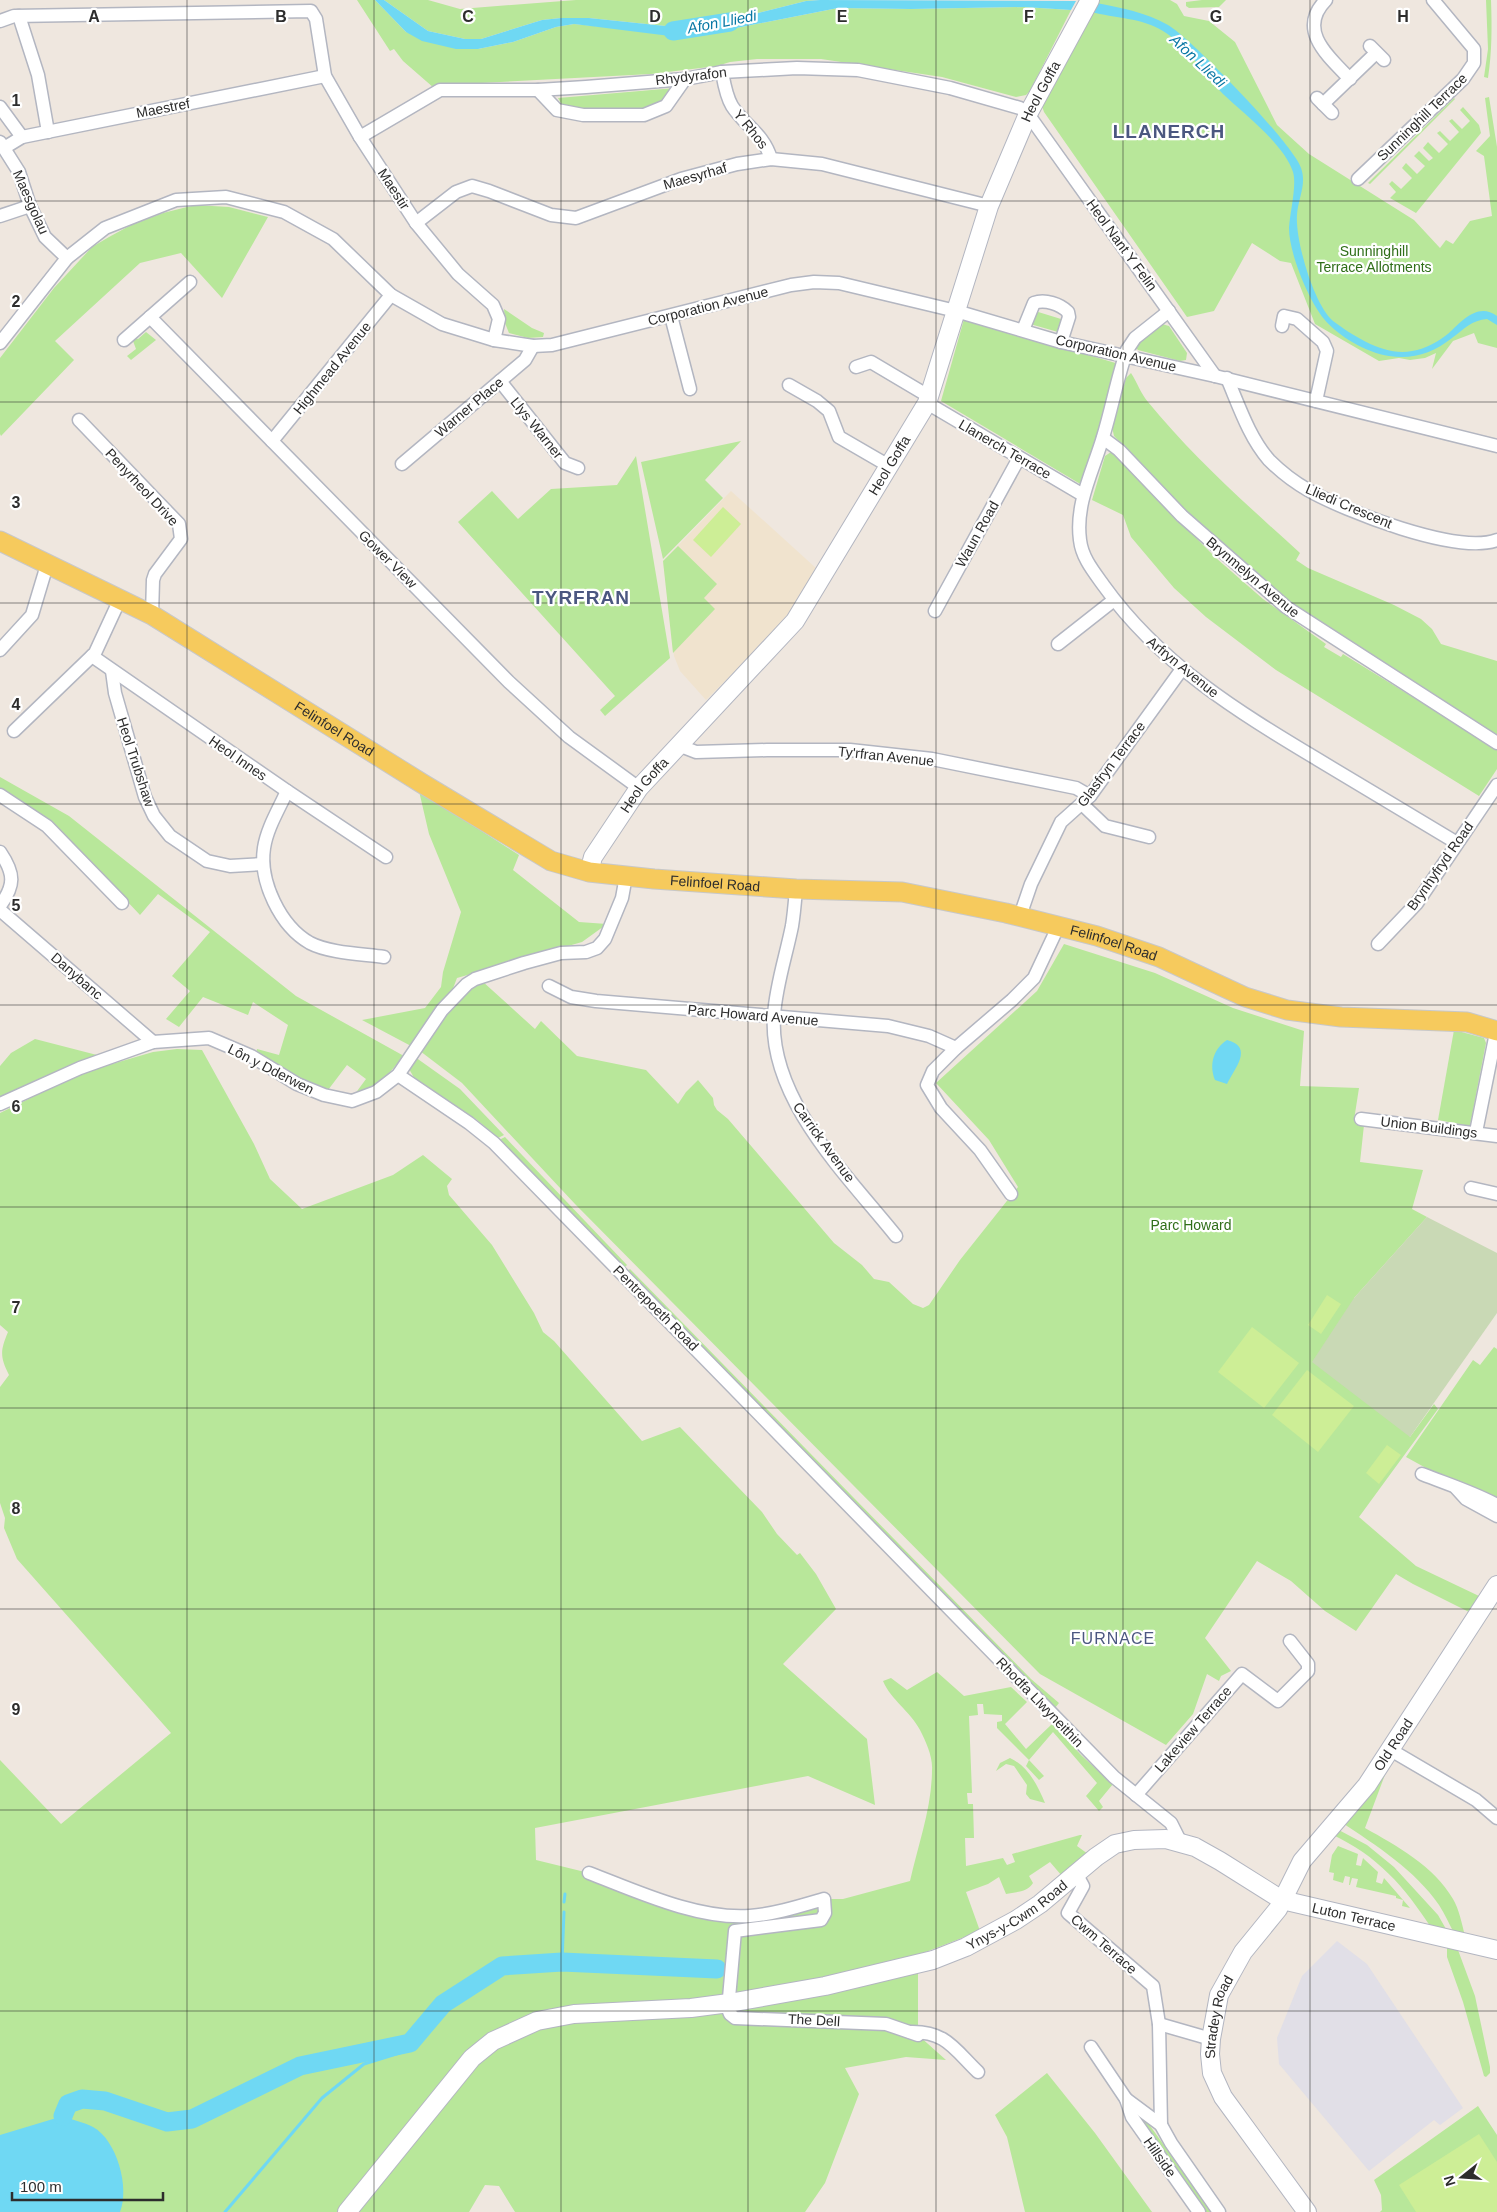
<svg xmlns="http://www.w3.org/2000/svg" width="1497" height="2212" font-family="Helvetica,sans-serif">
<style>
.industrial{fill:#e1dfe7}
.education{fill:#f0e3ce}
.green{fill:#b8e79a}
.cemetery{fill:#c9d9b5}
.pitch{fill:#cdee96}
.water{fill:#6fd8f3}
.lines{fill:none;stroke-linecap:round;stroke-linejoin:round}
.stream{stroke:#6fd8f3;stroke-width:3}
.river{stroke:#6fd8f3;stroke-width:19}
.street-casing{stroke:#b3b6c1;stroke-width:15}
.secondary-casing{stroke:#b3b6c1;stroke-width:20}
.primary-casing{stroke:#c8c8c8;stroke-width:21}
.street{stroke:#fff;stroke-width:12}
.secondary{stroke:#fff;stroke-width:18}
.primary{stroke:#f6ca5d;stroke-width:19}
.grid{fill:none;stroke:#2d2d2d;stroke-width:1;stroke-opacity:0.55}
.labels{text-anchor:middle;stroke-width:4.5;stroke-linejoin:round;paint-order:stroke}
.street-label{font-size:14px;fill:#2d2d2d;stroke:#fff}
.park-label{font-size:14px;fill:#2f6e18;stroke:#fff}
.water-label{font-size:15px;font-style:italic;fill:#0978a5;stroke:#fff}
.quarter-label{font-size:16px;letter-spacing:1px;fill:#4b5780;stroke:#fff}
.district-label{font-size:19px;font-weight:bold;letter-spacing:1px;fill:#4b5780;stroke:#fff}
.grid-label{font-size:16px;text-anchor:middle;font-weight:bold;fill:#2d2d2d;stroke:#fff;stroke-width:4.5;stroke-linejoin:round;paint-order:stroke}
</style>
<rect width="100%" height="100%" fill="#efe7df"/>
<polygon class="industrial" points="1337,1941 1367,1964 1463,2108 1440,2125 1434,2120 1369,2171 1279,2064 1277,2038 1302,1976"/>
<polygon class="education" points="731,491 817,569 795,611 706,700 680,671 674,656 663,561"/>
<g class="green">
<polygon points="357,0 375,0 406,32 478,49 513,42 556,27 574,24 696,36 838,8 911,9 1024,7 1071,10 1030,91 1026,95 1016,97 942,77 821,59 757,59 730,62 717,66 651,74 463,84 434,88 403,61 394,49 390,51"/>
<polygon points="384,0 428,0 460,9 576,0 820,0 806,1 702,27 675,27 589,18 561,18 542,20 481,39 465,39 428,31"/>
<polygon points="1098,0 1170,0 1177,4 1184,16 1209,21 1235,42 1277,125 1309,154 1414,220 1440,248 1446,240 1453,244 1470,221 1492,216 1484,156 1476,151 1490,136 1485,98 1489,97 1497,147 1497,348 1478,343 1474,333 1453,341 1432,369 1436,353 1425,358 1410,360 1399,358 1379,361 1315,324 1291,263 1280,261 1252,243 1214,311 1187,317 1044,112 1042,106"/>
<polygon points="1202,0 1226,0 1219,7 1189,8 1186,6 1186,2"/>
<path d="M1486 0H1491C1492 27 1492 52 1488 78L1484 77 1488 49Z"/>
<polygon points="675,88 659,105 639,110 631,108 621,112 592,113 562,105 558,98"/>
<polygon points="1454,98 1455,99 1370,184 1368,183"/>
<polygon points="1463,107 1479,125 1481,133 1416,213 1390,198 1396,192 1389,184 1392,181 1401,189 1412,178 1402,168 1406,163 1417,174 1425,166 1414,156 1419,151 1429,161 1433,158 1423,148 1428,142 1439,153 1448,144 1437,133 1440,131 1450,141 1459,132 1449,121 1452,119 1462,129 1470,121 1460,110"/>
<polygon points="195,205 229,207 268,217 222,298 181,253 140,263 55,341 74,360 1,436 0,434 0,358 54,288 92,247 109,237 131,225 163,213"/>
<polygon points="504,309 532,328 544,333 543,337 528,338 509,333 505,323"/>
<polygon points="1035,311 1061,319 1058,332 1030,324"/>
<polygon points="964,319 1119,364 1082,485 941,401"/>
<polygon points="1162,324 1169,326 1187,353 1186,360 1180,361 1138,350 1136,348 1138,342"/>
<polygon points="146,332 156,340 131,360 127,356 136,349 133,341 136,338 138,339"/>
<path d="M1131 373C1137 382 1141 394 1148 402 1193 457 1247 505 1300 553L1296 560 1308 568 1394 605 1421 619 1432 629 1441 644 1497 661V735L1350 644 1351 641 1335 631 1332 633 1272 590 1191 517 1114 436 1112 427 1126 378Z"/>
<polygon points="741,441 705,480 723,498 663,559 641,462"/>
<polygon points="1111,452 1216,558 1263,599 1326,644 1324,647 1341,657 1343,654 1497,749 1497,769 1479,796 1276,670 1206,617 1174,588 1131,537 1123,515 1092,500 1105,456"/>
<polygon points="636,456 670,658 605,716 600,710 615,696 458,522 492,491 518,519 551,489 617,485"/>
<polygon points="678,546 717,584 704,598 715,609 673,653 663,561"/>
<polygon points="0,777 69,816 296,996 404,1056 375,1089 352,1098 366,1079 347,1065 325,1094 256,1056 257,1049 279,1055 288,1025 253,1002 248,1015 203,997 179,1027 166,1019 190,991 172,976 210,932 158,894 140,915 59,829 0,788"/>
<polygon points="419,791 519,855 513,870 579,922 607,924 582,942 457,978 452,991 411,1046 362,1020 425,1008 441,987 443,972 461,912 429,834"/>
<polygon points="1064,944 1155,973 1233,1008 1304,1031 1300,1086 1359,1088 1354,1120 1357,1125 1364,1125 1360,1162 1423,1170 1412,1209 1427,1217 1354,1298 1410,1437 1434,1404 1438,1409 1359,1517 1416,1566 1479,1596 1469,1612 1413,1584 1396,1574 1356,1631 1325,1611 1291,1581 1257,1561 1205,1638 1231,1671 1221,1676 1219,1681 1207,1674 1193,1714 1166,1745 1040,1674 575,1204 462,1083 420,1051 449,1004 482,981 535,1029 541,1021 577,1056 646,1070 678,1104 686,1092 698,1080 713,1098 714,1105 717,1110 728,1119 834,1243 862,1265 874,1279 889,1282 913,1304 923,1308 929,1305 960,1260 1018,1187 989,1140 936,1083 1037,991"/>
<polygon points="1454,1030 1484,1038 1486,1043 1470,1126 1438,1120"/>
<polygon points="35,1039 97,1055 0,1099 0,1066 11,1053"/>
<path d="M177 1049 202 1050 254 1144 270 1179 302 1209 393 1175 423 1155 452 1179 447 1186 449 1195 492 1245 534 1313 543 1332 554 1341 642 1441 680 1427 762 1512 777 1534 797 1555 800 1553 816 1574 836 1609 783 1664 867 1739 875 1805 808 1776 535 1828 536 1860 589 1873 734 1916 824 1899H843L910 1881C918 1845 932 1807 932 1770 933 1757 926 1742 920 1730 910 1711 891 1700 883 1681L891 1678 907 1690 937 1672 964 1696 1011 1687 1027 1702 1005 1724 1026 1749 1052 1724 1082 1756 1113 1784 1099 1801 1103 1807 1099 1811 1086 1796 1097 1783 1053 1732 1029 1760 1044 1776 1039 1780 1026 1766 1029 1760 997 1728V1722L1002 1721V1715L984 1714 983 1704H977L978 1715 969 1716 972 1793H967L968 1804H973L974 1838H965L966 1866 1003 1858 1007 1865 1015 1862 1012 1854 1080 1835H1082L1077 1846 1088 1854 1062 1876 1050 1862 1029 1876 1033 1883C1028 1892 1016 1892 1006 1894L999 1877 988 1884 966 1892 980 1931 918 1955V2035L946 2060 906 2057 845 2068 859 2094 825 2183 805 2212H515L499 2186 485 2185 469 2212H347L507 2026 339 2212H0V1760L61 1824 171 1733 17 1559 4 1528 5 1518 0 1503V1387L9 1375C0 1357 0 1351 8 1332L0 1325V1113L81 1073 153 1052Z"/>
<polygon points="415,1057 460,1089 504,1135 498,1138 477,1120 416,1081 409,1069"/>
<polygon points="505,1137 627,1265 624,1268 499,1140"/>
<polygon points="630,1269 1031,1679 1059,1703 1055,1708 627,1271"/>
<polygon points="1494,1347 1497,1349 1497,1503 1446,1479 1406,1457 1473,1360 1480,1365"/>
<path d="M1010 1758C1028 1766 1038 1786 1045 1803L1030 1799 1026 1794 1027 1785 1014 1766 1006 1764 996 1771 1000 1763Z"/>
<path d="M1389 1764 1365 1828C1397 1846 1434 1866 1453 1899 1459 1909 1462 1924 1465 1936L1454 1933C1449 1924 1445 1914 1439 1905 1415 1870 1377 1846 1341 1822Z"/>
<path d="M1335 1828 1367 1845 1394 1867 1438 1915 1458 1950 1475 1996 1490 2067V2073L1486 2077 1484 2076 1463 2002 1447 1957V1948L1438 1930 1432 1929C1404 1886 1378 1856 1331 1834Z"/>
<polygon points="1338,1846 1358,1854 1356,1865 1361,1866 1363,1858 1365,1860 1378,1872 1376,1882 1382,1884 1384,1878 1410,1908 1402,1906 1403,1900 1396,1898 1396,1896 1356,1887 1358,1879 1352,1878 1350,1885 1349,1885 1350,1877 1345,1876 1343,1883 1333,1880 1334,1873 1329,1872 1332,1855"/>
<polygon points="1047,2073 1095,2133 1152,2212 1025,2212 1007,2137 995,2115"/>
<polygon points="1478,2106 1497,2135 1497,2212 1380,2212 1382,2210 1381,2195 1374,2180"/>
<polygon points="1134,2111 1148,2123 1212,2212 1203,2212"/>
</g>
<polygon class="cemetery" points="1427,1217 1497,1253 1497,1313 1410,1437 1312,1362 1354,1298"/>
<g class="pitch">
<polygon points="723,507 741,524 711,557 693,540"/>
<polygon points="1327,1295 1341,1304 1321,1334 1308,1325"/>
<polygon points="1252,1327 1299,1363 1264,1408 1218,1372"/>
<polygon points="1307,1370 1354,1406 1318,1452 1272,1415"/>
<polygon points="1387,1445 1401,1455 1379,1484 1366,1473"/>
<polygon points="1479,2134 1497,2162 1497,2212 1416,2212 1399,2185"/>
</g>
<g class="water">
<polygon points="375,0 384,0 428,31 465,39 481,39 542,20 561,18 589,18 675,27 702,27 806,1 820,0 1076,1 1071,10 1024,7 911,9 838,8 696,36 678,37 574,24 556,27 513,42 478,49 456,49 422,41 406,32"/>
<path d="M1096 3C1122 8 1145 12 1168 25 1191 38 1294 145 1301 168 1307 185 1298 198 1297 215 1295 240 1314 305 1333 321 1353 336 1386 357 1412 351 1426 349 1439 341 1449 333 1462 321 1478 302 1497 316V325L1487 319C1472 320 1464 329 1452 338 1433 353 1412 360 1389 356 1367 353 1338 336 1324 319 1308 299 1289 253 1289 228 1290 212 1297 185 1293 172 1285 145 1243 113 1223 94 1203 73 1188 46 1163 31 1143 18 1114 18 1091 12Z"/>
<path d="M1227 1040C1254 1047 1235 1068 1227 1084L1215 1080C1209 1065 1213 1049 1227 1040Z"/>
<path d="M63 2116C72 2120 84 2122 93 2127 117 2140 130 2188 120 2212H0V2135Z"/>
</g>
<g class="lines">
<g class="stream">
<polyline points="564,1902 565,1894"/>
<polyline points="562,1962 564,1912"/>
<polyline points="410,2044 410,2043"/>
<polyline points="225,2212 322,2098 364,2064 406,2051"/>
</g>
<g class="river">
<polyline points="673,31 730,22"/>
<polyline points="63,2116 68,2104 82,2099 105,2101 167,2122 192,2119 300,2066 410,2043 443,2004 502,1966 562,1962 717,1969"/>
</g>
<g class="street-casing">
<g id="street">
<path d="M1326 0C1296 30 1329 57 1350 79"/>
<polyline points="19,16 38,75 48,132"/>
<polyline points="0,21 14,16 311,11 316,19 325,76 360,137 416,223 458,274 493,305 499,319 494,340"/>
<polyline points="1370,46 1384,60"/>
<path d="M722 72C724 83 726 96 732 106 745 126 764 134 771 159"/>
<polyline points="538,90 557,110 583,115 644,115 666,106 685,79"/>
<polyline points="1317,98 1332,113"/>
<polyline points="1323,104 1376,53"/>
<polyline points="0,107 22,137"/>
<polyline points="360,137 440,90 538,90 586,87 685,79 722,72 797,68 858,70 950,88 1020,108 1028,114 1215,376"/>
<polyline points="0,142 19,172 30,206 45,237 67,258"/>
<polyline points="4,148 22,137 325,76"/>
<polyline points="1358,179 1463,79 1474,63 1474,49 1433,0"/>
<polyline points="0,216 30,206"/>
<polyline points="416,223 456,192 472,186 489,191 551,215 576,218 681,179 737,164 771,159 822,164 989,206"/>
<path d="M1169 311 1135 338 1127 350C1117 378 1112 408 1103 437 1093 471 1075 504 1080 540 1082 558 1094 572 1104 586 1160 664 1237 711 1317 759 1364 787 1410 815 1457 843"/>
<polyline points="671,316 690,389"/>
<polyline points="150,317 509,682 569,737 639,788"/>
<polyline points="1282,326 1284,316 1297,319 1323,342 1327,351 1316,401"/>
<path d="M1023 330 1034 303C1045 299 1060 304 1068 312L1069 317 1061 342"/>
<polyline points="124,340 190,282"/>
<polyline points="0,343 67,258 105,228 176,200 226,197 284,212 333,239 391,295 442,324 494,340 533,346 552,345 791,285 814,282 839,283 956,311 1061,342 1215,376 1497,446"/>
<polyline points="856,367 871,362 930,397"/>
<path d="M1227 378C1239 406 1249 437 1269 460 1280 471 1294 482 1308 490 1345 511 1457 555 1497 540"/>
<polyline points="500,381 565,463 578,468"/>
<polyline points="789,385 817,401 829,411 839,437 889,466"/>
<polyline points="927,403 1083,495"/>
<polyline points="79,420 179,524 181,539 155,574 153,580 152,615"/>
<polyline points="1103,438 1119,450 1182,516 1286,607 1497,743"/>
<polyline points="272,441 391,295"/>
<polyline points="402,464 525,360 533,346"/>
<polyline points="935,611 1019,458"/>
<polyline points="1058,644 1114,600"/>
<polyline points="0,650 32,615 47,565"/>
<polyline points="92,656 287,791 386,857"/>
<polyline points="112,671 115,693 145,797 154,816 170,836 207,861 230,866 263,864"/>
<polyline points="14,731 95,653 120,599"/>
<polyline points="678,745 696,752 767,750 850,750 932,759 1076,788 1090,796"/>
<path d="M287 791C279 809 267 828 264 848 259 881 280 926 310 943 329 953 363 954 384 957"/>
<polyline points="0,795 47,826 122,903"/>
<polyline points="1082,804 1105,826 1149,837"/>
<path d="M0 852C15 874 15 885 0 906"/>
<path d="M796 889C795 901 794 914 792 926 786 956 776 985 774 1015 768 1099 847 1175 896 1236"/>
<polyline points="0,910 153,1042"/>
<polyline points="1020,916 1031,884 1061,822 1090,796 1182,669"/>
<polyline points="1378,944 1417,903 1497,785"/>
<polyline points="549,986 571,997 596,1001 888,1026 929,1036 956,1048 1012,1000 1034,978 1058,927"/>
<polyline points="956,1048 933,1071 927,1085 941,1108 980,1150 1011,1194"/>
<polyline points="398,1075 469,1123 494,1143 1114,1777 1171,1823 1181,1843"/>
<polyline points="0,1104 80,1068 153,1042 209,1038 251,1056 297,1084 324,1095 352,1101 376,1092 398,1075 442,1010 467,984 475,979 524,963 561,953 586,952 597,948 605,939 622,898 626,876"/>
<polyline points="1361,1119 1497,1136"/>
<polyline points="1476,1132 1497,1028"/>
<polyline points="1471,1188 1497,1194"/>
<path d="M1422 1474C1447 1484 1473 1492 1497 1505"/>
<polyline points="1456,1488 1466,1499 1497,1516"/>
<polyline points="1389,1749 1476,1800 1497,1818"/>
<polyline points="1136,1795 1242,1674 1278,1701 1308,1671 1308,1664 1290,1641"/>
<path d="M589 1873C636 1891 698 1920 750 1916 775 1914 800 1906 824 1899L825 1913 821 1920 735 1931 728 2009 730 2014 735 2018 886 2024 918 2035"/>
<polyline points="1076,1873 1083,1886 1068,1913 1153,1986 1159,2024 1161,2125"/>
<polyline points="1159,2024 1211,2039"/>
<path d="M910 2032C946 2031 954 2049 978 2072"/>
<polyline points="1091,2047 1126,2099 1132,2117 1199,2212"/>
<polyline points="1126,2099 1161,2125 1171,2143 1219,2212"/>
</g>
</g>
<g class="secondary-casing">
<g id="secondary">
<path id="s1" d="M589 872 593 857 639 788 795 621 927 403 989 206 1028 114 1090 0"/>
<path id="s2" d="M347 2212 472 2058 493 2041 537 2021 574 2014 691 2008 729 2003 825 1986 933 1960 966 1947 1016 1920 1040 1904 1096 1857 1115 1844 1134 1840 1166 1839 1195 1847 1220 1861 1282 1900 1497 1950"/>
<path id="s3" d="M1307 2212 1223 2097 1212 2073 1210 2054 1211 2039 1219 1995 1243 1952 1278 1909 1302 1861 1367 1785 1497 1585"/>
</g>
</g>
<g class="primary-casing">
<g id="primary">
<path id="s4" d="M0 541 152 615 423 784 551 861 589 872 654 879 796 889 902 892 1006 913 1097 936 1159 957 1245 997 1287 1010 1341 1017 1467 1022 1497 1031"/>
</g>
</g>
<use href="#street" class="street"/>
<use href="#secondary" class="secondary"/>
<use href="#primary" class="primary"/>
</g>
<path class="grid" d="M187 0V2212M374 0V2212M561 0V2212M748 0V2212M936 0V2212M1123 0V2212M1310 0V2212M0 201H1497M0 402H1497M0 603H1497M0 804H1497M0 1005H1497M0 1207H1497M0 1408H1497M0 1609H1497M0 1810H1497M0 2011H1497"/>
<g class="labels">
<g class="street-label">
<text transform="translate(691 76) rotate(-7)" y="5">Rhydyrafon</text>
<text dy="5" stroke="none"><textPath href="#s1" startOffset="914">Heol Goffa</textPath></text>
<text transform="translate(163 108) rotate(-11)" y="5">Maestref</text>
<text transform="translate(1422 117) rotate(-44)" y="5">Sunninghill Terrace</text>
<text transform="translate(751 129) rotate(51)" y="5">Y Rhos</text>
<text transform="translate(695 176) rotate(-16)" y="5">Maesyrhaf</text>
<text transform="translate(394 189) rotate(57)" y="5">Maestir</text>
<text transform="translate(31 202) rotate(66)" y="5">Maesgolau</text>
<text transform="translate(1122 245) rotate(54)" y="5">Heol Nant Y Felin</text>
<text transform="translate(708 306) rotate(-14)" y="5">Corporation Avenue</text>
<text transform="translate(1116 353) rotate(13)" y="5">Corporation Avenue</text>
<text transform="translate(332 368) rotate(-51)" y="5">Highmead Avenue</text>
<text transform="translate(469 407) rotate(-40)" y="5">Warner Place</text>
<text transform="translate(537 428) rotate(51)" y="5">Llys Warner</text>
<text transform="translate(1005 449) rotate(30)" y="5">Llanerch Terrace</text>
<text dy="5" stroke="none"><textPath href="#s1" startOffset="509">Heol Goffa</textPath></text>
<text transform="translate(142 487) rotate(47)" y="5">Penyrheol Drive</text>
<text transform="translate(1349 506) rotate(23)" y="5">Lliedi Crescent</text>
<text transform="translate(977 534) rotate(-61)" y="5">Waun Road</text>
<text transform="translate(388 559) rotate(45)" y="5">Gower View</text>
<text transform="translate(1253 577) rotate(40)" y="5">Brynmelyn Avenue</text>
<text transform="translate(1183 667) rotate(39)" y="5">Arfryn Avenue</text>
<text dy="5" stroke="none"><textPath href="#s4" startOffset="384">Felinfoel Road</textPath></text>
<text transform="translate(886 756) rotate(6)" y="5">Ty'rfran Avenue</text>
<text transform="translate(238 758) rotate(35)" y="5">Heol Innes</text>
<text transform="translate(136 762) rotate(72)" y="5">Heol Trubshaw</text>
<text transform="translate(1111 764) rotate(-53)" y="5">Glasfryn Terrace</text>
<text dy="5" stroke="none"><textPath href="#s1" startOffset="104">Heol Goffa</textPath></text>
<text transform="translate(1440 866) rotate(-55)" y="5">Brynhyfryd Road</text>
<text dy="5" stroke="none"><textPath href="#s4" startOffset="804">Felinfoel Road</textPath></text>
<text dy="5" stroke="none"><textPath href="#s4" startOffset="1209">Felinfoel Road</textPath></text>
<text transform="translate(77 976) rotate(41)" y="5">Danybanc</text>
<text transform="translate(753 1015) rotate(5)" y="5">Parc Howard Avenue</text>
<text transform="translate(271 1069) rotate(27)" y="5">Lôn y Dderwen</text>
<text transform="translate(1429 1127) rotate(7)" y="5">Union Buildings</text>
<text transform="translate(824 1142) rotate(54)" y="5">Carrick Avenue</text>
<text transform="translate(656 1308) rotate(45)" y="5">Pentrepoeth Road</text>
<text transform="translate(1040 1702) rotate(46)" y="5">Rhodfa Llwyneithin</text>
<text transform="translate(1193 1729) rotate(-49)" y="5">Lakeview Terrace</text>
<text dy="5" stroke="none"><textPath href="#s3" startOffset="554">Old Road</textPath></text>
<text dy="5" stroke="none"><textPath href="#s2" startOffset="771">Ynys-y-Cwm Road</textPath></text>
<text dy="5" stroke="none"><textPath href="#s2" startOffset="1150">Luton Terrace</textPath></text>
<text transform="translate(1104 1944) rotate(41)" y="5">Cwm Terrace</text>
<text dy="5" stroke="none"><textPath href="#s3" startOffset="226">Stradey Road</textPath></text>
<text transform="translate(814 2020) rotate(3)" y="5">The Dell</text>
<text transform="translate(1160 2157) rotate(55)" y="5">Hillside</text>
</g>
<g class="park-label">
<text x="1374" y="256">Sunninghill<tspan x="1374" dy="16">Terrace Allotments</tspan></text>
<text x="1191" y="1230">Parc Howard</text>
</g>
<g class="water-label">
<text transform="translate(722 22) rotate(-11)" y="5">Afon Lliedi</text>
<text transform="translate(1198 61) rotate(43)" y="5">Afon Lliedi</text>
</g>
<g class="quarter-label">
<text x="1113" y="1644">FURNACE</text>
</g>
<g class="district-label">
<text x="1169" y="138">LLANERCH</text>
<text x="581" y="604">TYRFRAN</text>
</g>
</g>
<g class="grid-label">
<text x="94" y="22">A</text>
<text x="281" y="22">B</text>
<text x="468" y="22">C</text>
<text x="655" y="22">D</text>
<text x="842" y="22">E</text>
<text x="1029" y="22">F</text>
<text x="1216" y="22">G</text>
<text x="1403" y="22">H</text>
<text x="16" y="106">1</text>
<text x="16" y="307">2</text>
<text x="16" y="508">3</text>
<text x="16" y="710">4</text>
<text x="16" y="911">5</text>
<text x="16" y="1112">6</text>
<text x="16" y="1313">7</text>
<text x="16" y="1514">8</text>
<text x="16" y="1715">9</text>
</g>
<g transform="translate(1462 2177) rotate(253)" stroke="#ffffff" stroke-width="4" paint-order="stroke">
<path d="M0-4L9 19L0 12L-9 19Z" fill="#2d2d2d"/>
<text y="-8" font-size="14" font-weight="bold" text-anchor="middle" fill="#2d2d2d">N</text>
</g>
<path d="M12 2192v8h151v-8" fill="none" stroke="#2d2d2d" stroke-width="2.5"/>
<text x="20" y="2192" font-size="15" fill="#2d2d2d" stroke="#ffffff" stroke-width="4" paint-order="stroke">100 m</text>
</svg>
